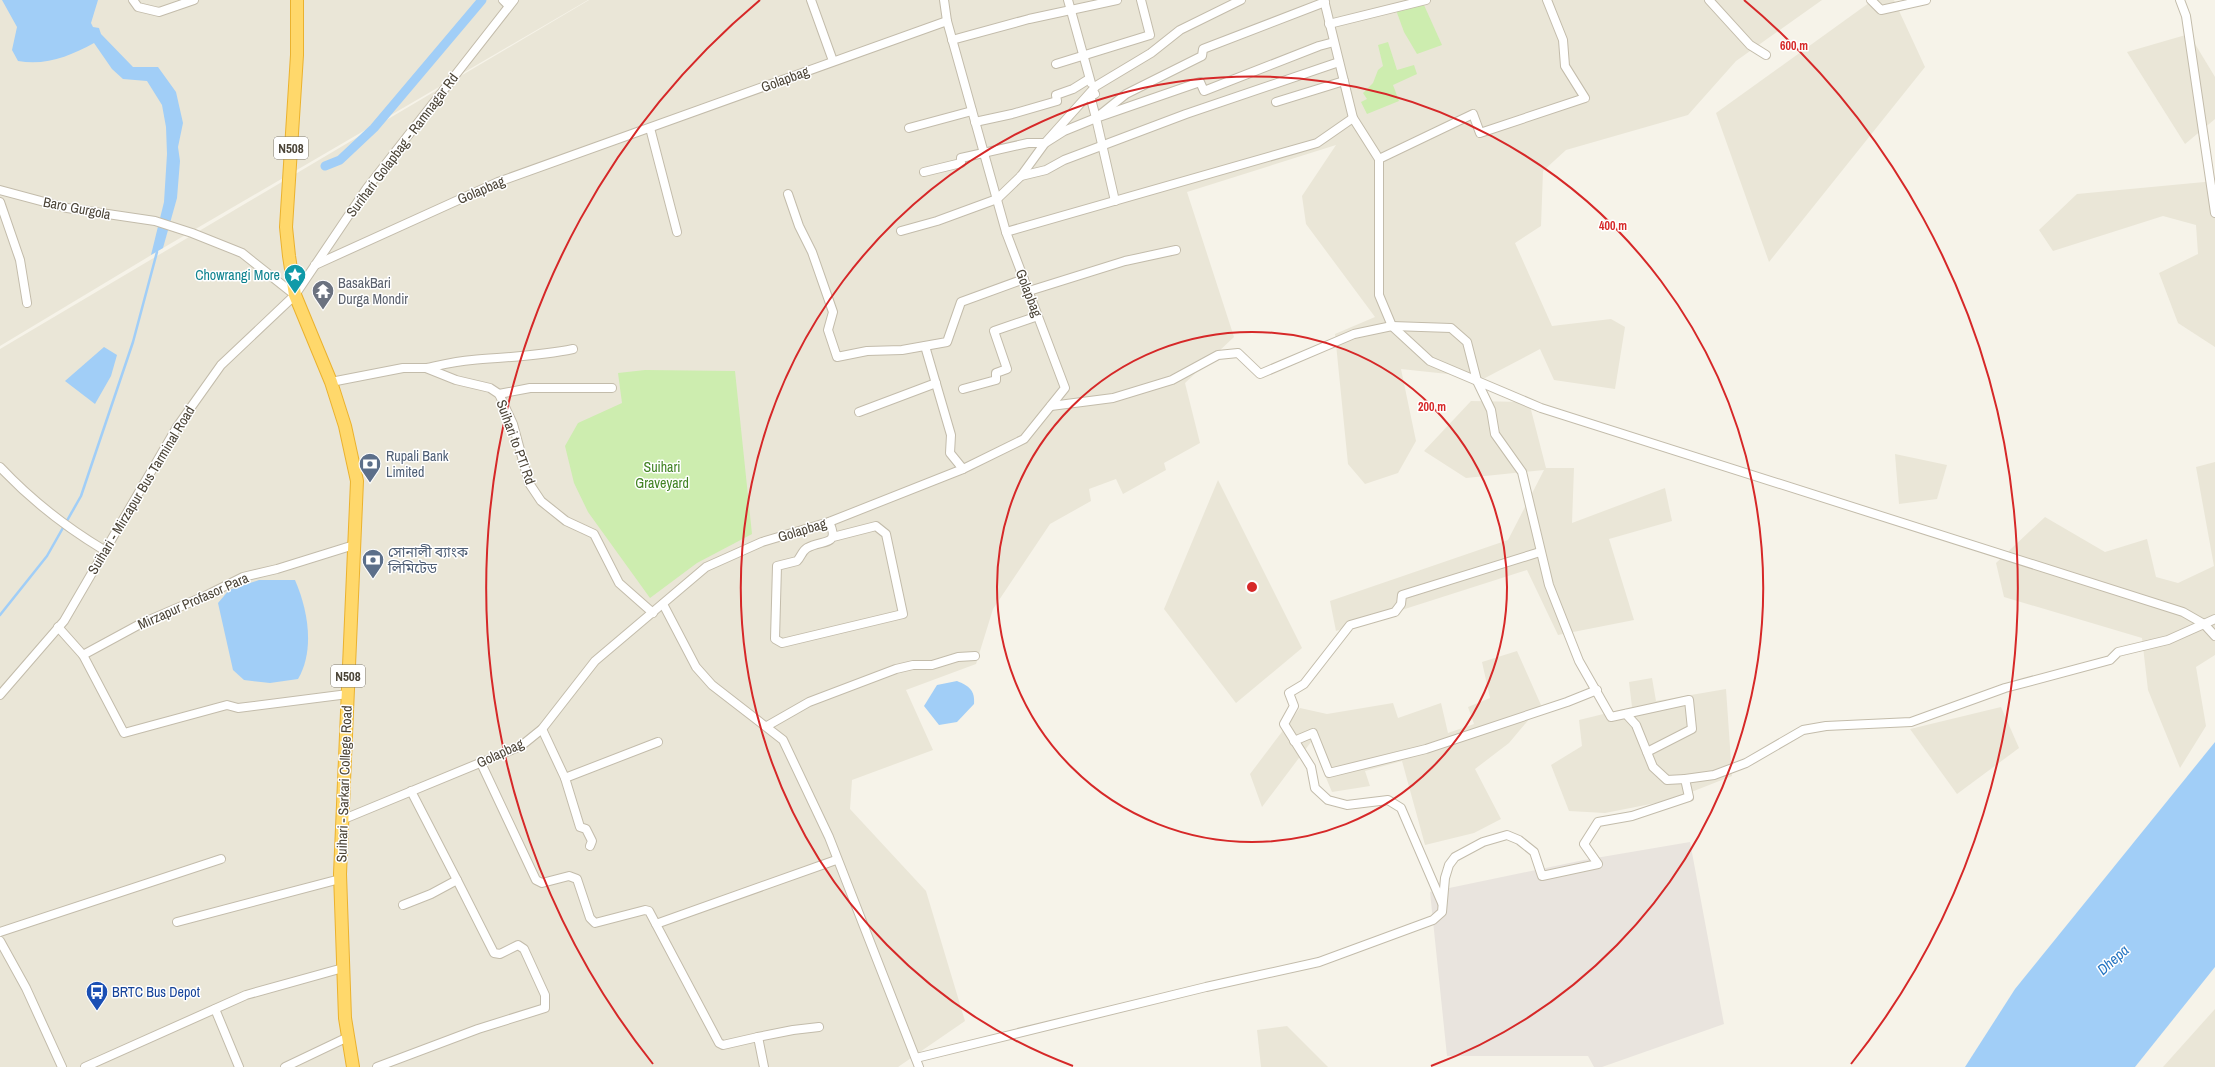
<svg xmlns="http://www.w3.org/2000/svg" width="2215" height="1067" font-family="'Archivo Narrow','Noto Sans Bengali',sans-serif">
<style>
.residential{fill:#eae6d7}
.industrial{fill:#e9e4de}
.green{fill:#cdedaf}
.water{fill:#a1cef7}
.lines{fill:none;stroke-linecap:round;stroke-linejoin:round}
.stream{stroke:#a1cef7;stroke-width:2.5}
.canal{stroke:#a1cef7;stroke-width:9}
.minor-casing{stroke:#c3bcab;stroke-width:10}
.highway-casing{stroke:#ebb22e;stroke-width:14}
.minor{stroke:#fff;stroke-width:8}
.highway{stroke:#ffd86b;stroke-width:12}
.ring{fill:none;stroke:#d62828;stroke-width:2}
.labels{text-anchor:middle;stroke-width:3;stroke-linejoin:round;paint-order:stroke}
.shield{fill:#fff;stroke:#817c73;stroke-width:1}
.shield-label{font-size:13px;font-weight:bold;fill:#4b4437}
.street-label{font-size:14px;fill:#4b4437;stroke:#fff}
.culture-label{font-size:14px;fill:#0d838f;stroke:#fff;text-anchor:end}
.worship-label{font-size:14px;fill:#5b616d;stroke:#fff;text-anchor:start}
.service-label{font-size:14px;fill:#4e5e75;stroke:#fff;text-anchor:start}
.park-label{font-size:14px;fill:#418323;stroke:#fff}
.transit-label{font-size:14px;fill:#164399;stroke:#fff;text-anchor:start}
.water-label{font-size:15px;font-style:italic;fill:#2575c2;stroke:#fff}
.centre{fill:#d62828;stroke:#fff;stroke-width:2}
.ring-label{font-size:12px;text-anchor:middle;font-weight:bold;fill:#d62828;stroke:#fff;stroke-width:3;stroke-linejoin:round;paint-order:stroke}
</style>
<rect width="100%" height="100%" fill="#f6f3e9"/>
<g class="residential">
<polygon points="0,0 588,0 163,248 0,346"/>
<polygon points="589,0 1822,0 1736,61 1688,115 1566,150 1543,171 1541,226 1515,243 1552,326 1611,319 1625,327 1615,389 1554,380 1540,349 1485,378 1401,369 1416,441 1398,473 1365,484 1348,464 1335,334 1375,317 1306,224 1302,196 1336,145 1187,192 1234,337 1185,383 1200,443 1164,463 1166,470 1123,494 1116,479 1089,489 1091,501 1050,524 993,609 976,664 906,690 933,750 852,780 850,809 926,891 965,1021 898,1067 0,1067 0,349"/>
<polygon points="1873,0 1894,0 1925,67 1769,262 1716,113"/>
<polygon points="2189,34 2215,77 2215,119 2185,144 2127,52"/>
<polygon points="2215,181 2215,347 2178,323 2159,273 2198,254 2196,225 2163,216 2053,251 2039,230 2077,194"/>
<polygon points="1471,401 1529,402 1546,468 1574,468 1572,523 1665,488 1672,521 1609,539 1634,620 1558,635 1527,570 1336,631 1330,601 1508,540 1544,470 1466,478 1424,451"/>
<polygon points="1895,454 1947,465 1937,499 1899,504"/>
<polygon points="2215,462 2215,655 2196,667 2206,726 2180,768 2148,690 2142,638 2004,597 1996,563 2045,517 2105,552 2147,539 2156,577 2178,583 2214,566 2196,467"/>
<polygon points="1218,480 1302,648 1236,703 1164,609"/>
<polygon points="1517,651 1541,705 1509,743 1475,769 1501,819 1474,833 1425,845 1402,761 1365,771 1370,786 1332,792 1311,742 1262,807 1250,774 1300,708 1327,714 1393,703 1398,718 1441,703 1448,733 1474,724 1468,707 1490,698 1482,662"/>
<polygon points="1652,678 1656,701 1726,689 1732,776 1671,800 1605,813 1569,811 1551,765 1582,746 1579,720 1632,707 1629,682"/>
<polygon points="2001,707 2019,748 1957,794 1910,729"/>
<polygon points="2215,1009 2215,1067 2163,1067"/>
<polygon points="1287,1026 1328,1067 1261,1067 1257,1030"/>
</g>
<polygon class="industrial" points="1690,842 1724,1024 1602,1067 1594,1067 1588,1056 1447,1056 1430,892 1584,860"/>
<g class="green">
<polygon points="1424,5 1442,45 1417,54 1404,32 1396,10"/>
<polygon points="1388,42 1397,70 1414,65 1417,74 1393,85 1399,101 1367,114 1361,102 1367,99 1363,93 1373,83 1378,70 1383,66 1378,45"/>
<polygon points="645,370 735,371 752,534 697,563 650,598 588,512 574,483 565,446 578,423 622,403 618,373"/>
</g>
<g class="water">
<path d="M2 0H98L91 23 93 27 99 28 101 34 133 67H158L176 92 183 123 178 147 180 161 177 198 163 248 151 255 164 202 167 154 166 127 162 105 147 81 123 79 112 69 94 43C70 56 46 66 18 61L12 50 17 27Z"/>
<polygon points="104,347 117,355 111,376 95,404 65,381"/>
<path d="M259 580H295C308 610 315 650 298 679L270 683 244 680 233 670 218 603 229 590Z"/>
<path d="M957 681C969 686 975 690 974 704L957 722 939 725 924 706 937 685Z"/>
<polygon points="2215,742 2215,967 2135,1067 1965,1067 2015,989"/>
</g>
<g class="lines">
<polyline class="stream" points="0,615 47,556 81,496 133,342 157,252"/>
<polyline class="canal" points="325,166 340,160 374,128 482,0"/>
<g class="minor-casing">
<g id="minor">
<polyline points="133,0 138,7 159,12 194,0"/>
<polyline points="503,0 509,6"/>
<polyline points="811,0 833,61"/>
<polyline points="944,0 947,21"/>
<polyline points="1068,0 1091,83"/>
<polyline points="1324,0 1353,118 1379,159 1379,295 1392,326 1430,361 1541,408 2183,612 2204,624 2215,636"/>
<polyline points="1709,0 1750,45 1766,55"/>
<polyline points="1871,0 1881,10 1926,0"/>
<polyline points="2180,0 2186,16 2215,213"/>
<polyline points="1329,24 1426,0"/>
<polyline points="952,40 1029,19 1117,0"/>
<polyline points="1056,64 1150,35 1141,0"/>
<polyline points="1095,94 1091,96 1091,99 1096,118"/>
<polyline points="1276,102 1344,81"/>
<polyline points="975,122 1012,114 1057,101 1056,95 1073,89 1089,79"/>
<polyline points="650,128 677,232"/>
<polyline points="909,128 972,111"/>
<polyline points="1379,159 1473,114 1480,133 1585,98 1565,66 1563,40 1547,0"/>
<polyline points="924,172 961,163 961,158 1028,143 1045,143 1064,131 1096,118 1126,94 1202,56 1203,49 1325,2"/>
<polyline points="1021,176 1046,170 1064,160 1186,114 1339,62"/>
<polyline points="0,190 67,208 155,221 192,233 242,253 295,295"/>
<polyline points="788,194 799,226 812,252 833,312 828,330 837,357 867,351 902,350 947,342 961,302 1024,279"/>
<polyline points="1115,201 1096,118 1200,82 1204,91 1319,46 1334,42"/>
<polyline points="0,202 20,260 27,303"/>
<polyline points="901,231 937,221 997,199 1021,176 1045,143 1096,86 1151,53 1180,30 1241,0"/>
<polyline points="1006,232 1317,143 1353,118"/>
<polyline points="315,265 498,182 947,21 1006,232 1065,388 1024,439 963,469 829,522 762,542 706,567 595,661 542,729 521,746 344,819"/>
<polyline points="1029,291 1125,261 1176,250"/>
<polyline points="925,346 951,435 950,453 963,469"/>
<path d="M427 368C441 365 457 361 472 360 506 357 540 356 573 349"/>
<polyline points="331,382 403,368 426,368 456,380 490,388 499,394 513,424 529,483 541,501 566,521 594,534 619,583 653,613"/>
<polyline points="963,389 996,380 996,373 1007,369 994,331 1038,316"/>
<polyline points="499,394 530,388 612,388"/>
<polyline points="1051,406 1113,398 1172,380 1218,355 1238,353 1260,374 1354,334 1392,326 1451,328 1467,342 1477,381 1491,410 1495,434 1522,472 1549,585 1579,661 1611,717 1689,700 1692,729 1647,752"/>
<polyline points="859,412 936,383"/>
<path d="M0 467C32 501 64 526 104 550"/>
<path d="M829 522C841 547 822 539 807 548 802 551 801 557 797 561L777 566 775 639 782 643 903 614 886 534 876 526 833 537"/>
<polyline points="663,604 696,667 712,685 783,740 829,837 919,1067"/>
<polyline points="58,627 83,655 142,623 205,596 243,577 277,569 354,545"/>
<polyline points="83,655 124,733 227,705 238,708 348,694"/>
<polyline points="0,695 64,621 177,427 221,365 295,295 367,188 514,0"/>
<polyline points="767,726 809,702 896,669 913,665 932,665 958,657 975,656"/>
<polyline points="542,729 565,778 658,742"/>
<polyline points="1294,741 1313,733 1329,773 1426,749 1567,702 1597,690"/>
<polyline points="481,763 536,880 542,883 569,876 577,879 590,918 595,923 645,910 649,911 719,1043 723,1045 758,1037 764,1067"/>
<polyline points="565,778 580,827 586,829 592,841 590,846"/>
<polyline points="1685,779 1714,775 1746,763 1803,730 1826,726 1911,722 2005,688 2110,660 2118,652 2168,640 2215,619"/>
<polyline points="411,791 457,880"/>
<polyline points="1442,903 1401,808 1388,800 1347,805 1328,800 1315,788 1311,767 1284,724 1294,706 1289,693 1304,684 1350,625 1395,612 1401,604 1402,595 1540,552"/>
<polyline points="177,922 340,879"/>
<polyline points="656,924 836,860"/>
<polyline points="0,932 221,859"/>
<polyline points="0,941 26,988 62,1067"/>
<polyline points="215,1009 239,1067"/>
<polyline points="758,1037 793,1030 819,1027"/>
<polyline points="916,1058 1206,987 1319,962 1433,920 1442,912 1445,878 1449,865 1455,857 1483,842 1507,835 1519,840 1534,852 1542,876 1598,864 1584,844 1598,822 1632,816 1689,797 1685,779 1667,780 1653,767 1636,725 1626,714"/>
<polyline points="85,1067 246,995 343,968"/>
<polyline points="285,1067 348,1037"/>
<polyline points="377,1067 478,1029 545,1008 545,995 524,949 518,945 500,954 494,953 457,880 431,894 403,905"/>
</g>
</g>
<g class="highway-casing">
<polyline id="highway" points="297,0 297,55 286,227 289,256 295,295 331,382 345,426 357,481 340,874 345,1018 353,1067"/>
</g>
<use href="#minor" class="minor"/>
<use href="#highway" class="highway"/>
</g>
<g class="ring">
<circle cx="1252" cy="587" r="255"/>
<path d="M1073 1066A511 511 0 1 1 1431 1066"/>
<path d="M653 1064A766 766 0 0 1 760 0M1744 0A766 766 0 0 1 1851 1064"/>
</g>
<defs>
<g id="sight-pin" transform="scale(1.15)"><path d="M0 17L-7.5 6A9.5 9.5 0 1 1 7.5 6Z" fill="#0f9aa8" stroke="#fff"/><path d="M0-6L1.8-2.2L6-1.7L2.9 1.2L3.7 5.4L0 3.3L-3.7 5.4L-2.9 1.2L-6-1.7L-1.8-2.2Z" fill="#fff"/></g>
<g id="temple-pin" transform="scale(1.15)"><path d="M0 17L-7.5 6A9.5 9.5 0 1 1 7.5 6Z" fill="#6b7280" stroke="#fff"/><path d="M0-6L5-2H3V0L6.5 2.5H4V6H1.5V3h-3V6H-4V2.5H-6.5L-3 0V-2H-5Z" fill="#fff"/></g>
<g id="bank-pin" transform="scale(1.15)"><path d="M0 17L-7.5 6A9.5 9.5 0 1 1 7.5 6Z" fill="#5c6f8a" stroke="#fff"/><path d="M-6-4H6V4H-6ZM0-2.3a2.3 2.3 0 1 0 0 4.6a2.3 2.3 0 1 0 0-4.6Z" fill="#fff"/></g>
<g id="bus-pin" transform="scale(1.15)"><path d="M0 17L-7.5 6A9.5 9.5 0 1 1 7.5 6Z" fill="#1a4fb4" stroke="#fff"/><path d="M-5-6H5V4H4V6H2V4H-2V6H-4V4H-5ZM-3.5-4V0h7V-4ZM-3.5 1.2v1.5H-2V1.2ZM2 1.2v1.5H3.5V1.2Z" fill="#fff"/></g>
</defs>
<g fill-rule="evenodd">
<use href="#sight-pin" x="295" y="275"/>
<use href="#temple-pin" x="323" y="291"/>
<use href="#bank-pin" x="370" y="464"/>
<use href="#bank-pin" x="373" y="560"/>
<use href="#bus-pin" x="97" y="992"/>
</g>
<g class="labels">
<g class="shield">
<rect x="274" y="137" width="34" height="22" rx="3"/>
<rect x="331" y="665" width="34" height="22" rx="3"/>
</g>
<g class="shield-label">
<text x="291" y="153">N508</text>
<text x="348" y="681">N508</text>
</g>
<g class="street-label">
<text transform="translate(785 79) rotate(-20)" y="5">Golapbag</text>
<text transform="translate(402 145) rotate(-53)" y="5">Surihari Golapbag - Ramnagar Rd</text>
<text transform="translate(481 190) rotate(-23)" y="5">Golapbag</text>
<text transform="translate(77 208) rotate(11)" y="5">Baro Gurgola</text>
<text transform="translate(1029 293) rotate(69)" y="5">Golapbag</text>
<text transform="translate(516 442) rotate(70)" y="5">Suihari to PTI Rd</text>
<text transform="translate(141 490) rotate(-59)" y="5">Suihari - Mirzapur Bus Tarminal Road</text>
<text transform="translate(802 530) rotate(-17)" y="5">Golapbag</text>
<text transform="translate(193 601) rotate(-24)" y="5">Mirzapur Profasor Para</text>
<text transform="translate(500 753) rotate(-25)" y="5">Golapbag</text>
<text transform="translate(344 784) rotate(-88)" y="5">Suihari - Sarkari College Road</text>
</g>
<g class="culture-label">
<text x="280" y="280">Chowrangi More</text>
</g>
<g class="worship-label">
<text x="338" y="288">BasakBari<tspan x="338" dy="16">Durga Mondir</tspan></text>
</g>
<g class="service-label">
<text x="386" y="461">Rupali Bank<tspan x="386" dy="16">Limited</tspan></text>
<text x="388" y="557">সোনালী ব্যাংক<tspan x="388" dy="16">লিমিটেড</tspan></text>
</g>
<g class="park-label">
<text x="662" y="472">Suihari<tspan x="662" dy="16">Graveyard</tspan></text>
</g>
<g class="transit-label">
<text x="112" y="997">BRTC Bus Depot</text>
</g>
<g class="water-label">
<text transform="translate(2113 960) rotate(-42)" y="5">Dhepa</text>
</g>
</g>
<circle cx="1252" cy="587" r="6" class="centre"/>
<g class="ring-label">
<text x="1794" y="50">600 m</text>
<text x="1613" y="230">400 m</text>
<text x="1432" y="411">200 m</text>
</g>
</svg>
